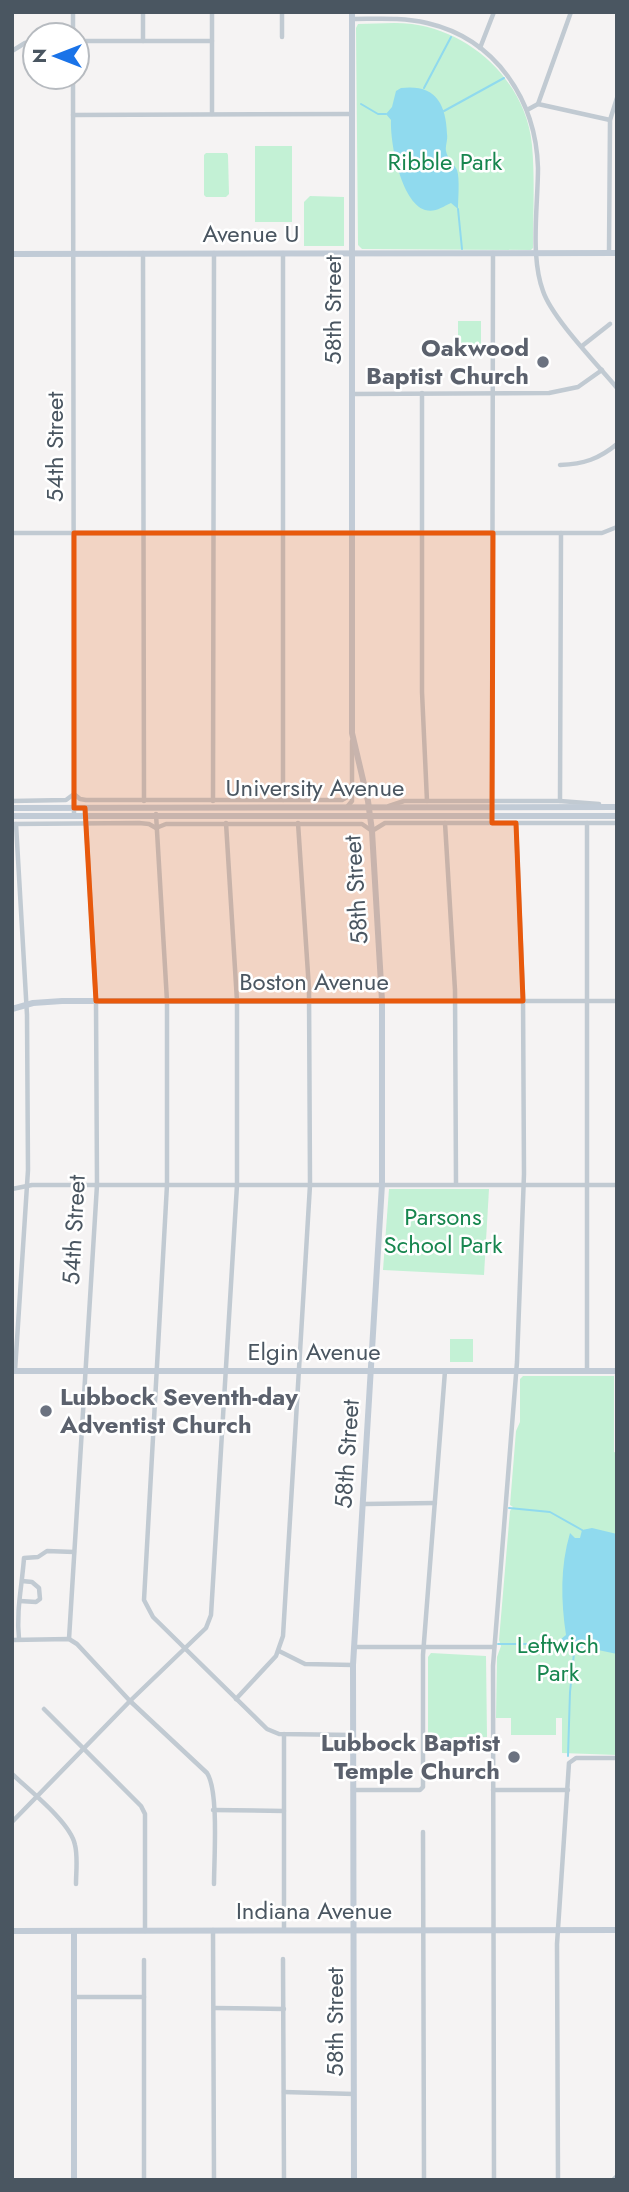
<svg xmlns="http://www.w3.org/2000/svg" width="629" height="2192" font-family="Jost,sans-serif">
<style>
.green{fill:#c3f1d5}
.water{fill:#90daee}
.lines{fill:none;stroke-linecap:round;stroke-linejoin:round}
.stream{stroke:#90daee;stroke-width:2}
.street{stroke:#c1cad2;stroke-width:4.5}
.secondary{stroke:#c1cbd6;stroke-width:6}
.marked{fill:#e8590c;fill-opacity:0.2;stroke:#e8590c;stroke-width:5;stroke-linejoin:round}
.worship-dot{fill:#6b7280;stroke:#fff;stroke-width:2.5}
.labels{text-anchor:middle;stroke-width:5;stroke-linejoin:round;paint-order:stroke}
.park-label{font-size:24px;fill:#17864f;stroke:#fff}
.street-label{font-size:24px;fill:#4a5661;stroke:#fff}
.worship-label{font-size:24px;font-weight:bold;fill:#5b616d;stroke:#fff;text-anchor:end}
</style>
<rect width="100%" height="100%" fill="#f5f3f3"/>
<g class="green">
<path d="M358 24C376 24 394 22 412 24 473 32 526 83 532 145 535 179 533 214 533 248L531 250 362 249 358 245 356 28Z"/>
<rect x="255" y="146" width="37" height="76"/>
<polygon points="206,153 227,153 228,155 229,194 226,197 206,197 204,195 204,155"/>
<polygon points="310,196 344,197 344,246 304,246 304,202"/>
<rect x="458" y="321" width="23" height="23"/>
<polygon points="389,1189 489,1189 484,1275 383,1270"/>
<rect x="450" y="1339" width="23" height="23"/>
<polygon points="523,1376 614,1376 614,1452 617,1453 617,1755 562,1753 562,1718 556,1718 556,1735 511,1735 511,1718 496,1718 497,1657 501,1646 499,1640 510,1511 513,1507 510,1505 516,1431 520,1422 520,1379"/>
<polygon points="431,1653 486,1656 487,1737 454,1737 453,1746 428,1746 428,1657"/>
</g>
<g class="water">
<path d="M401 88C435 84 446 103 447 134 448 140 445 146 446 151 447 158 454 164 457 170 460 179 458 199 458 209L451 203C442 207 435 213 425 210 401 202 390 143 391 120L386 114 392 107 396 91Z"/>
<path d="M592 1528 617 1534V1654L584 1647 578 1649 575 1654 569 1647 557 1646 555 1644 566 1635C561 1601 560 1567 570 1533L575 1538H580L582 1530Z"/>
</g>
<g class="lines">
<g class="stream">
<polyline points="424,88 451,37"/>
<polyline points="361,104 378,114 386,114"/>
<polyline points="444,111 504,78"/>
<polyline points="458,209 462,249"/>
<polyline points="509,1508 550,1512 582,1530"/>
<polyline points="498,1644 555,1644"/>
<polyline points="568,1756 570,1692 574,1653"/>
</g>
<g class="street">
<polyline points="73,12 73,35"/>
<path d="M352 19C377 19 402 17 427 23 496 39 536 100 538 168 538 205 530 256 543 291 552 318 597 364 617 388"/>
<polyline points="282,37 282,12"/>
<polyline points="77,41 212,41"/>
<polyline points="143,41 143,12"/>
<polyline points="480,48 494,12"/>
<polyline points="12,51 25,43 35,41"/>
<polyline points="73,77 74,816"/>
<polyline points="538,104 610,120"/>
<polyline points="527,110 538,104 571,12"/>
<polyline points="212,114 212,12"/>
<polyline points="73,115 352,114"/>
<polyline points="143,253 144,801"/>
<polyline points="283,253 283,800"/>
<polyline points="609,253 610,120 617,98"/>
<polyline points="582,346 610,324"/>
<polyline points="422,393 422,692 427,801"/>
<polyline points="352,394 549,393 578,387 602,370"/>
<path d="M560 465C584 464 599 459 617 444"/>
<polyline points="12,533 602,533 617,527"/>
<polyline points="12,801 66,800 74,794 80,799 86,800 342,800 349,796 351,792"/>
<polyline points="213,801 214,253"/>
<polyline points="492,801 493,253"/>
<polyline points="560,801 561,533"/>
<polyline points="389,806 404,801 560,801 599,804"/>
<polyline points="347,807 352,801 352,741"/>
<polyline points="156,814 167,1001 167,1185 144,1600 153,1617 267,1729 279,1734 353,1735"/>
<polyline points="445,823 455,990 456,1184"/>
<polyline points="12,824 139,823 149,824 156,828 166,824 362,824 372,831 385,823 617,823"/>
<polyline points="382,1001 617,1001"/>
<polyline points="12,1189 32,1185 617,1185"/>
<polyline points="15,1371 28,1170 27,1015 16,824"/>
<polyline points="587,1371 587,823"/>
<polyline points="364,1504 435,1503"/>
<polyline points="20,1601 36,1602 40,1599 39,1588 32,1582 22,1581"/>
<path d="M19 1639C16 1611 22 1586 24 1558L38 1557 47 1551 74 1552"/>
<polyline points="69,1639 97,1185 96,1001 86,823"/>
<path d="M12 1640 69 1639 77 1644 130 1701 207 1773C219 1791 214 1860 214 1884"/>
<polyline points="354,1647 494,1647"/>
<polyline points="279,1651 305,1664 353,1665"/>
<polyline points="236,1699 276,1656 283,1636 310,1185 309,989 298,823"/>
<polyline points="44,1709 141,1806 145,1814 145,1931"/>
<path d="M12 1774C29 1790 71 1823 75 1845 78 1857 76 1872 76 1884"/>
<polyline points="353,1790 420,1790 423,1787 423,1655 445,1371"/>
<polyline points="493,1790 568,1790"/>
<polyline points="213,1810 284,1811"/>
<polyline points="12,1822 130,1701 206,1628 211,1615 237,1185 237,1001 226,823"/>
<polyline points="423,1832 424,2180"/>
<polyline points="213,1930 214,2180"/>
<polyline points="284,1930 284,1734"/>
<polyline points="283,1959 284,2180"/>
<polyline points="144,1960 144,2180"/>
<polyline points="74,1997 144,1997"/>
<polyline points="214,2008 284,2009"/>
<polyline points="284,2092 354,2094"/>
<polyline points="494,2180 493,1666 517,1362 524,1174 523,995 516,823"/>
<polyline points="558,2180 557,1944 569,1763 576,1758 617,1758"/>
<polyline points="613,2180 617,2176"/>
</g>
<g class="secondary">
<polyline points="352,12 352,733 368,801 372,831 382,1001 382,1184 353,1665 354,2180"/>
<polyline points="12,254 617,253"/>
<polyline points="12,808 617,807"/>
<polyline points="12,816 617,816"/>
<polyline points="12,1009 33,1003 62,1001 382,1001"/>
<polyline points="12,1371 617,1371"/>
<polyline points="12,1931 617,1930"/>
<polyline points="74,1931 74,2180"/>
</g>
</g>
<path class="marked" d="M74 533H493L492 823H516L523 1001H96L85 808H74Z"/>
<g class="worship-dot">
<circle cx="543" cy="362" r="7"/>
<circle cx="46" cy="1411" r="7"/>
<circle cx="514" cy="1757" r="7"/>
</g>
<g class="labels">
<g class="park-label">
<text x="445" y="170">Ribble Park</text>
<text x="443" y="1225">Parsons<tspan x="443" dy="28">School Park</tspan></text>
<text x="558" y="1653">Leftwich<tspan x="558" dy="28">Park</tspan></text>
</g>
<g class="street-label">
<text x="251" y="242">Avenue U</text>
<text transform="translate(333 310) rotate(-90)" y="8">58th Street</text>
<text transform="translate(55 447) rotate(-90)" y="8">54th Street</text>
<text x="315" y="796">University Avenue</text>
<text transform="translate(356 890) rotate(-94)" y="8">58th Street</text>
<text x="314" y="990">Boston Avenue</text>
<text transform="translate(74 1230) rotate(-87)" y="8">54th Street</text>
<text x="314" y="1360">Elgin Avenue</text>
<text transform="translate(347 1454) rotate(-86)" y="8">58th Street</text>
<text x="314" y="1919">Indiana Avenue</text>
<text transform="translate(335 2022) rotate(-90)" y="8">58th Street</text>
</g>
<g class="worship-label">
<text x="529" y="356">Oakwood<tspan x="529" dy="28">Baptist Church</tspan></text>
<text x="60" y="1405" text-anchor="start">Lubbock Seventh-day<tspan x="60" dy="28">Adventist Church</tspan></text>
<text x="500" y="1751">Lubbock Baptist<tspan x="500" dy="28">Temple Church</tspan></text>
</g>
</g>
<rect width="629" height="2192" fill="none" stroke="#4a5661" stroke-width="28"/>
<g transform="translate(56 56) rotate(270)"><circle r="33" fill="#ffffff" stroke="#b7bbc0" stroke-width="2"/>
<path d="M0-5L12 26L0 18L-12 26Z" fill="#1a73e8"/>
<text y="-10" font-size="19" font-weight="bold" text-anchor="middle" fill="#4a5661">N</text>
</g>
</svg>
